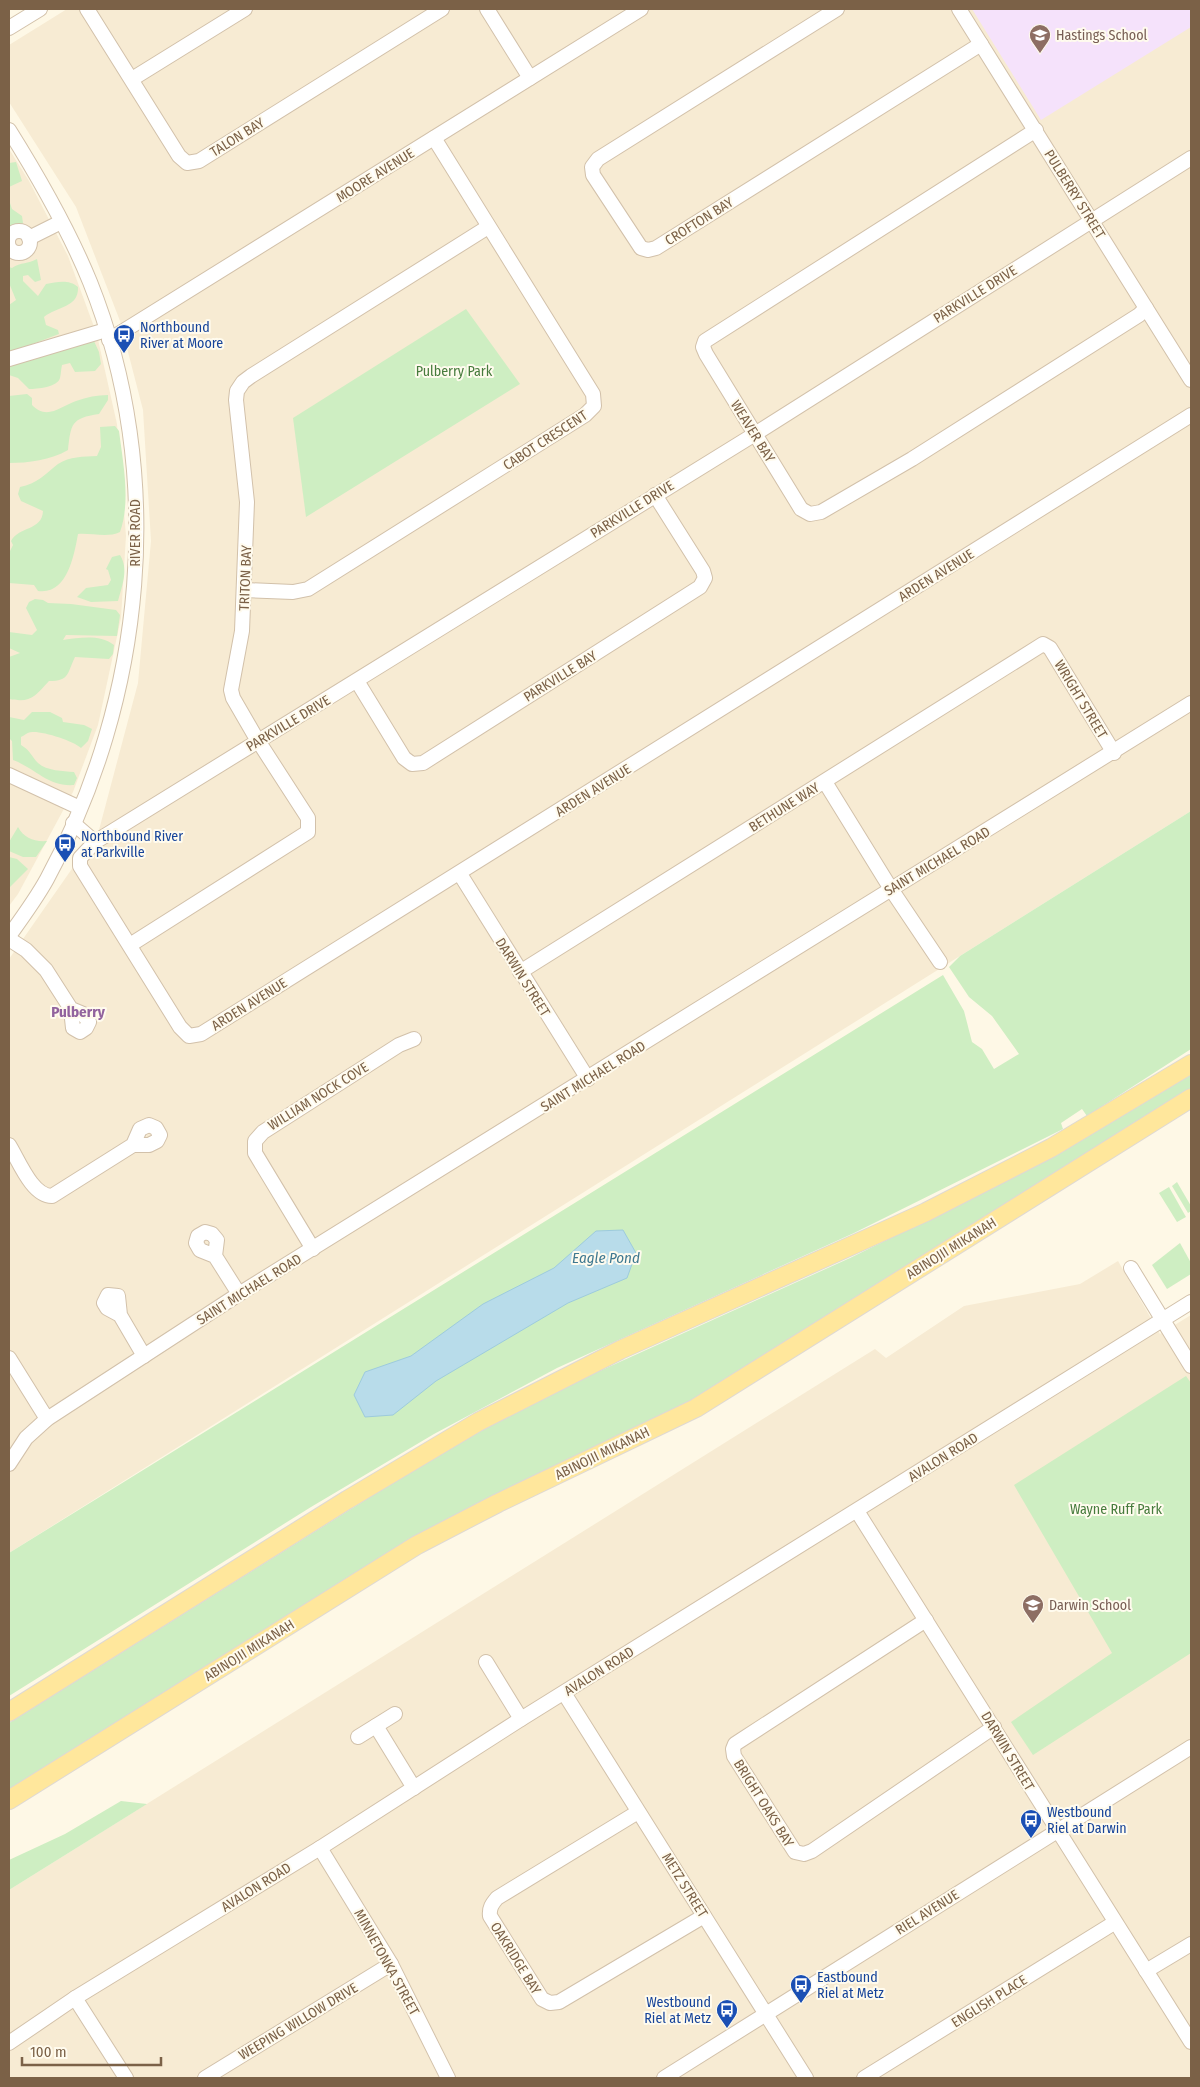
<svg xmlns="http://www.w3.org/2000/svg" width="1200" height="2087" font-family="'Fira Sans Condensed',sans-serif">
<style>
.residential{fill:#f7ebd3}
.education{fill:#f5e2fb}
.green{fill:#ceeec2}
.water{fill:#b8dcea;stroke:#9dcbdd}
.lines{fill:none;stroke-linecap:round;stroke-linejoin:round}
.minor-casing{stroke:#d2c1aa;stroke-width:16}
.major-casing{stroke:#dfd9d3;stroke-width:20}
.minor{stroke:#fff;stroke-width:14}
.major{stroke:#ffe79c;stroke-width:18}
.labels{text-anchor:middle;stroke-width:4;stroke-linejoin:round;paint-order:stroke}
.education-label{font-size:14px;fill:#785e54;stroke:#fffbee;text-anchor:start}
.street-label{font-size:14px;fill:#7b6147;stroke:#fffbee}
.transit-label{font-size:14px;fill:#164399;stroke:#fffbee;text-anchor:start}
.park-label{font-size:14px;fill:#467b3c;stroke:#fffbee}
.neighbourhood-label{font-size:15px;font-weight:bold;fill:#92639e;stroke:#fffbee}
.water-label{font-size:15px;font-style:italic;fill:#3e7890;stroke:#fffbee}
</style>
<rect width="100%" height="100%" fill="#fef8e6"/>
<g class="residential">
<polygon points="67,9 1191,9 1191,811 9,1553 9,959 99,830 138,683 151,541 143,410 120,321 76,207 9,102 9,45"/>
<polygon points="9,149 29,181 68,256 97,335 117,424 126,536 121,618 98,725 73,792 18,894 9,906"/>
<polygon points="1118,1261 1160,1334 1191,1315 1191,2078 9,2078 9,1890 875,1349 886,1358 964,1306 1080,1284"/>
</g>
<polygon class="education" points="972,9 1191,9 1191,27 1041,120"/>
<g class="green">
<polygon points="16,162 22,181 9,187 9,163"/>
<polygon points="9,200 12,209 22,216 23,223 9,234"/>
<path d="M37 259 41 280 35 282 28 275 23 276V281L38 296 46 284C57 282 69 279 78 287 79 308 57 306 44 317L46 325 58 330 59 334 9 353V305L16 300 9 283V267L12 268C21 262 28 264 37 259Z"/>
<polygon points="466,309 520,384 306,517 293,418"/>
<path d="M94 341 99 352 101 364 95 371 75 372 70 363 62 365C61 369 61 374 60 378 58 387 37 389 29 389L18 378 9 375V367L28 358Z"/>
<path d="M27 394 32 398V405C47 421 61 406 76 401 87 397 97 395 108 395V400L99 414C71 418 71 424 68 450 51 460 28 463 9 463V396Z"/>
<path d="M115 426 119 431C123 463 131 501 120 532 108 538 92 533 78 534 74 556 67 595 38 591L34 585 9 583V553L13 545 11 541C19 526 42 531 43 511L21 501 18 494 20 487C37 484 45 474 58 464 70 456 83 457 97 456L101 447 100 427Z"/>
<path d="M120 555C129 569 122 586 118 601L91 602 77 597 86 588 108 585 111 580 108 570 106 569 112 557Z"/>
<path d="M35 599 43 600 48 603 71 604 116 610 120 615 117 636 66 635 63 640C80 638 99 634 114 645L113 654 109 659 75 657C67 673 70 681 49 681 34 697 31 703 9 699V657L20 653 9 648V632L32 635 37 630 26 608 29 602Z"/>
<path d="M32 712H50L62 718 63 722 84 725 92 729 88 741 81 748C74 741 43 731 32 732 28 732 25 735 21 737V745C31 751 31 756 38 763 47 771 63 771 74 772L77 778 74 785C48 787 35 768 13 760L12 741 9 738V717L24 720Z"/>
<polygon points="1191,811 1191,1049 1087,1116 1082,1109 1061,1123 1063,1129 854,1233 557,1368 434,1434 311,1507 9,1696 9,1553 943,975 964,1011 972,1042 982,1049 994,1069 1019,1054 992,1016 969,997 949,967 960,956"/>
<path d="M18 827C24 838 34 842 47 841L36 857H23L9 851V842Z"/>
<polygon points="9,857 17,859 28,869 9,888"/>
<polygon points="1191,1073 1191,1088 1108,1144 695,1403 502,1495 9,1794 9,1723 442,1452 562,1388 850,1258 954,1207"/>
<polygon points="1177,1182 1191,1206 1191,1211 1188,1213 1172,1186"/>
<polygon points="1169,1187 1186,1217 1177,1222 1159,1193"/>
<polygon points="1180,1243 1191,1263 1191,1274 1167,1289 1152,1265"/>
<polygon points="1186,1376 1191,1383 1191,1653 1033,1755 1011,1722 1112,1653 1014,1485"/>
<polygon points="121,1801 147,1804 9,1890 9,1860 65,1834"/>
</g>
<polygon class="water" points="623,1230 636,1253 627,1278 568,1303 436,1381 393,1415 365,1417 354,1395 365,1372 411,1356 483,1304 554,1268 596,1231"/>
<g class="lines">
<g class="minor-casing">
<g id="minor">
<polyline points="87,9 179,156 187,163 199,161 442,9"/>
<polyline points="487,9 530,78"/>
<polyline points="837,9 598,159 592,167 593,175 641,248 648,250 656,248 981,44"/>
<polyline points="959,9 1191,380"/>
<polyline points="9,28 40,9"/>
<polyline points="132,79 245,9"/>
<path d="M9 130C39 178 68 228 90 282 167 474 145 699 47 879 36 899 22 918 9 936"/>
<polyline points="1036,130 705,341 703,347 706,354 801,509 810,514 821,512 912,459 1139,315 1146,308"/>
<circle cx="19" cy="242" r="11"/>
<polyline points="29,238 61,222"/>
<polyline points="109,340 641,9"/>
<polyline points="9,359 106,330"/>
<polyline points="245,590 293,592 308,589 585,415 594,406 593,394 434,138"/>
<polyline points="357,681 404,758 412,764 423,763 700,587 705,578 703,571 655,495"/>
<polyline points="9,775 80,808"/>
<polyline points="825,782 891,889 940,962"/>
<polyline points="73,823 95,842 755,434 1191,158"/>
<polyline points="95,842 80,858 80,866 180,1027 189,1036 201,1034 1191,415"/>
<polyline points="460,874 588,1079"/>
<polyline points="9,939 26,950 46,970 71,1009 73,1028 80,1032 86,1028 89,1022 83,1014 71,1009"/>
<polyline points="130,945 308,832 308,818 255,736 233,698 231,690 242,631 247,502 236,400 237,391 243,382 251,376 488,227"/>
<polyline points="520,972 1043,644 1050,648 1114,753"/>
<path d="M9 1145C19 1161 32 1196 52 1196L133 1145 140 1129 149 1125 156 1128 160 1135 157 1141 149 1145H133"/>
<polyline points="313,1249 255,1153 255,1141 263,1132 399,1045 414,1039"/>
<polyline points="215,1256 200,1250 196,1243 198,1236 205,1232 212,1234 217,1240 215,1256 239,1294"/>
<polyline points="1131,1268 1191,1366"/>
<polyline points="120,1315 107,1308 104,1303 108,1295 118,1296 120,1315 144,1356"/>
<polyline points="9,1358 47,1419"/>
<polyline points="9,1464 26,1438 47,1419 239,1294 1191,703"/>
<polyline points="857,1511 1191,2042"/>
<polyline points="926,1620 735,1744 733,1749 734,1756 795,1852 804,1854 812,1851 994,1727"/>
<polyline points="486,1662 521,1719"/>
<polyline points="564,1693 806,2078"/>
<polyline points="376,1726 414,1788"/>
<polyline points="358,1737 395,1714"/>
<path d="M638 1812 497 1898C492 1904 489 1908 490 1916L542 1999 550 2003 559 2002 704 1916"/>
<polyline points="320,1848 391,1964 448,2078"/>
<polyline points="1146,1971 1191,1944"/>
<polyline points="75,1998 126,2078"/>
<polyline points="9,2043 75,1998 320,1848 521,1719 1191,1302"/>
<polyline points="205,2078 391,1964"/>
<polyline points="664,2078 1191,1747"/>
<polyline points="864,2078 1114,1923"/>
</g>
</g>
<g class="major-casing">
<g id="major">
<polyline points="9,1712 347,1500 478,1422 620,1350 926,1212 1051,1148 1191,1064"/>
<polyline points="9,1800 417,1545 498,1503 696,1408 1191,1098"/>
</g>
</g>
<use href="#minor" class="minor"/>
<use href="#major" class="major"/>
</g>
<defs>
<g id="school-pin" transform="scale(1.125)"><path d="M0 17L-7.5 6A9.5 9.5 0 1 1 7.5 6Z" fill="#8d6e63" stroke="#fffbee"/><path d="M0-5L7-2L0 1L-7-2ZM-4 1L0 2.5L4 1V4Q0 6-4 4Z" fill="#fff"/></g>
<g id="bus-pin" transform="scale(1.125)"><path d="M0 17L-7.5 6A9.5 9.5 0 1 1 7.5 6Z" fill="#1a4fb4" stroke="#fffbee"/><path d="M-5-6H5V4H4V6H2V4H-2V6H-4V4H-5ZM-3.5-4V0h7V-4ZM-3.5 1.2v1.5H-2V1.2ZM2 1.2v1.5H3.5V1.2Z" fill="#fff"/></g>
</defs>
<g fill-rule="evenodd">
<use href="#school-pin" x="1040" y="35"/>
<use href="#bus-pin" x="124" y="335"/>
<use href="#bus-pin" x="65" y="844"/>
<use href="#school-pin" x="1033" y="1605"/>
<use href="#bus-pin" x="1031" y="1820"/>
<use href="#bus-pin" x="801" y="1985"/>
<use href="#bus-pin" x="727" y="2010"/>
</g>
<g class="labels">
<g class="education-label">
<text x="1056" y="40">Hastings School</text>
<text x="1049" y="1610">Darwin School</text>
</g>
<g class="street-label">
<text transform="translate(237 137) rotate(-32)" y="5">TALON BAY</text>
<text transform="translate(375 175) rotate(-32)" y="5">MOORE AVENUE</text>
<text transform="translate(1075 194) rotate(58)" y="5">PULBERRY STREET</text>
<text transform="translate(699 221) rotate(-32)" y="5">CROFTON BAY</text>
<text transform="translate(975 294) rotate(-32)" y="5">PARKVILLE DRIVE</text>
<text transform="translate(753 431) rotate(58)" y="5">WEAVER BAY</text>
<text transform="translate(545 440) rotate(-33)" y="5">CABOT CRESCENT</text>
<text transform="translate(632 509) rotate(-32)" y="5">PARKVILLE DRIVE</text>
<text transform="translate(135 533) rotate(-90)" y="5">RIVER ROAD</text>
<text transform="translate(936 575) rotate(-32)" y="5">ARDEN AVENUE</text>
<text transform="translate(245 578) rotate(-88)" y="5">TRITON BAY</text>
<text transform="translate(560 676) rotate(-32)" y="5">PARKVILLE BAY</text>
<text transform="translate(1081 699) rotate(59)" y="5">WRIGHT STREET</text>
<text transform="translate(288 723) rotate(-31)" y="5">PARKVILLE DRIVE</text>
<text transform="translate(593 790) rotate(-32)" y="5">ARDEN AVENUE</text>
<text transform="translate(784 807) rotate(-32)" y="5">BETHUNE WAY</text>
<text transform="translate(937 861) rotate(-31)" y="5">SAINT MICHAEL ROAD</text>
<text transform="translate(523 977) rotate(58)" y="5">DARWIN STREET</text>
<text transform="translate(249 1004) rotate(-32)" y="5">ARDEN AVENUE</text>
<text transform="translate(593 1076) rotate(-32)" y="5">SAINT MICHAEL ROAD</text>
<text transform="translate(318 1096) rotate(-32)" y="5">WILLIAM NOCK COVE</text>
<text transform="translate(951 1248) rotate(-32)" y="5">ABINOJII MIKANAH</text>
<text transform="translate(249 1289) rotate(-32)" y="5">SAINT MICHAEL ROAD</text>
<text transform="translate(602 1453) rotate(-26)" y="5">ABINOJII MIKANAH</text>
<text transform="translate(943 1457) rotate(-32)" y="5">AVALON ROAD</text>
<text transform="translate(249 1650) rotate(-32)" y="5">ABINOJII MIKANAH</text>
<text transform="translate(599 1671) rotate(-32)" y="5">AVALON ROAD</text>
<text transform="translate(1008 1751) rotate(59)" y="5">DARWIN STREET</text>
<text transform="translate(764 1803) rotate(58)" y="5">BRIGHT OAKS BAY</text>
<text transform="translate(685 1885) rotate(58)" y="5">METZ STREET</text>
<text transform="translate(256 1887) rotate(-32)" y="5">AVALON ROAD</text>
<text transform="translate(927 1912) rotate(-32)" y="5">RIEL AVENUE</text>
<text transform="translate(516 1958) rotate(58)" y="5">OAKRIDGE BAY</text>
<text transform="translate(387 1962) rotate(61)" y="5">MINNETONKA STREET</text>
<text transform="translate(989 2001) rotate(-32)" y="5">ENGLISH PLACE</text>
<text transform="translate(298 2021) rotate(-31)" y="5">WEEPING WILLOW DRIVE</text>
</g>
<g class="transit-label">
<text x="140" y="332">Northbound<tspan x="140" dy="16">River at Moore</tspan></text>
<text x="81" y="841">Northbound River<tspan x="81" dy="16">at Parkville</tspan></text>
<text x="1047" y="1817">Westbound<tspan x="1047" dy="16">Riel at Darwin</tspan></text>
<text x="817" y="1982">Eastbound<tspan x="817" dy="16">Riel at Metz</tspan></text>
<text x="711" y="2007" text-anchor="end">Westbound<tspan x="711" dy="16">Riel at Metz</tspan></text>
</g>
<g class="park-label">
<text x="454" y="376">Pulberry Park</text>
<text x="1116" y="1514">Wayne Ruff Park</text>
</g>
<g class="neighbourhood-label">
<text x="78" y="1017">Pulberry</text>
</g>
<g class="water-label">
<text x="606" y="1263">Eagle Pond</text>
</g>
</g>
<rect width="1200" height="2087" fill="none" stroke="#7b6147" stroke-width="20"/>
<path d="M22 2057v8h139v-8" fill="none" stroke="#7b6147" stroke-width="2.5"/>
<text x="30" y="2057" font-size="15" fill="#7b6147" stroke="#fffbee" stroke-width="4" paint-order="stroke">100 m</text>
</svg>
